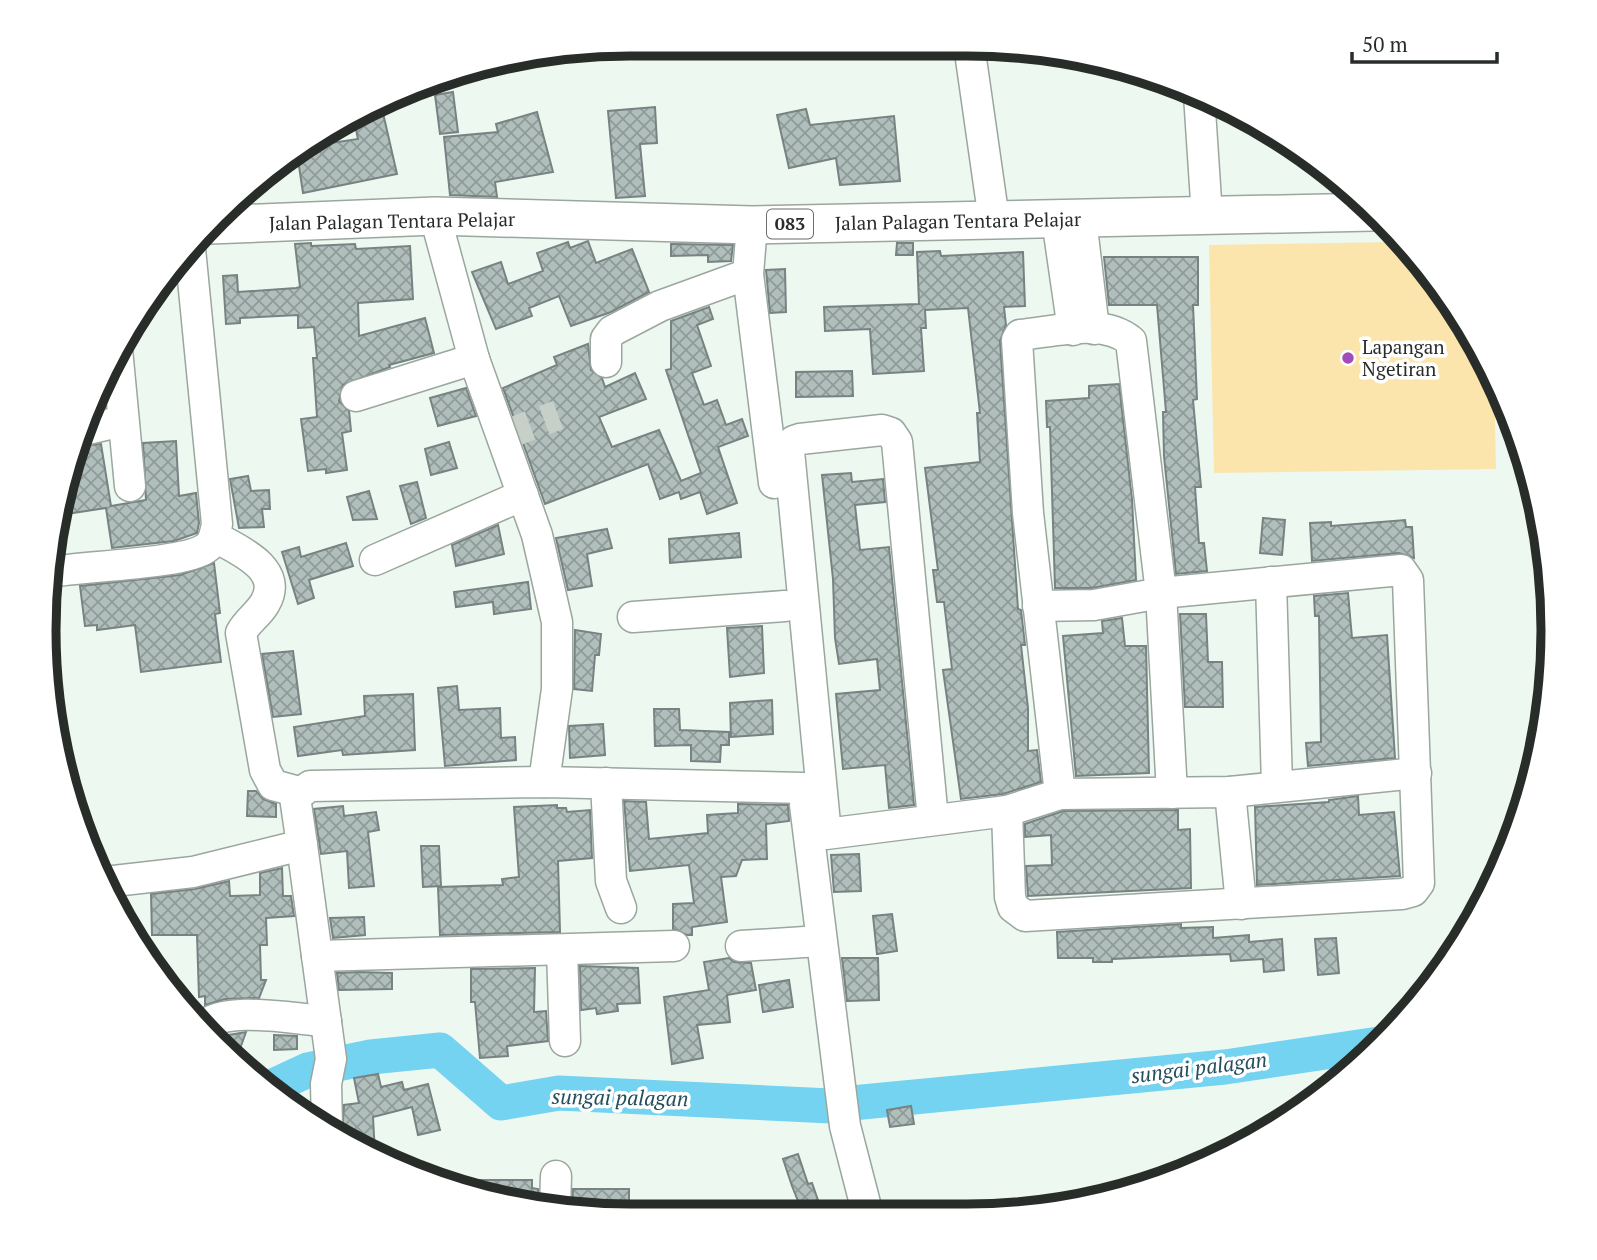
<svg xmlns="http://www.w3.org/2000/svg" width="1597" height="1260" font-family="'PT Serif',serif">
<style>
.grass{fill:#fbe5ac}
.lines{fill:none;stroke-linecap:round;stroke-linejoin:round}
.river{stroke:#73d3f1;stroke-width:35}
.building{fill:url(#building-cross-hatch);stroke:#768382;stroke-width:2}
.minor-tunnel{stroke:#c6d0c8;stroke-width:30;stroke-dasharray:30 15;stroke-linecap:butt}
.minor-casing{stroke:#9ba69e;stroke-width:33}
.major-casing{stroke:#9ba69e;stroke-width:40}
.minor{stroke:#fff;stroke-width:30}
.major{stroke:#fff;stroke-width:37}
.poi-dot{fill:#a24cba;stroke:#fff;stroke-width:2.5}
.labels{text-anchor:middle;stroke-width:7;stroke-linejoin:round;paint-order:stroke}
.shield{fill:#fff;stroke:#696c6a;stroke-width:2}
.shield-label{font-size:18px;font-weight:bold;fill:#292d2a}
.street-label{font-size:19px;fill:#292d2a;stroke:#fff}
.poi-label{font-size:19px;fill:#292d2a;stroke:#fff;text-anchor:start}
.water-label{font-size:21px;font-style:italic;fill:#234e5b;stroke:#fff}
.rim{fill:none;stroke:#292d2a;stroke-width:9}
</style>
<defs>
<pattern id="building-cross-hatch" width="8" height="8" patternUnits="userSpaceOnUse" patternTransform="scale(1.75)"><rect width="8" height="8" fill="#b0bebc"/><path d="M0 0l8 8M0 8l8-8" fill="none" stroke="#8f9b99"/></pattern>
</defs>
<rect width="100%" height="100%" fill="#edf9f0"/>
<polygon class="grass" points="1397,242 1475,337 1494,380 1496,469 1214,473 1209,245"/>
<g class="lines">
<g class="river">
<polyline points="267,1089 308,1070 371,1057 440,1050 501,1103 559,1093 831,1106"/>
<polyline points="852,1103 1225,1067 1379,1044"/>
</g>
</g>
<g class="building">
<polygon points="453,92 458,132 440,134 435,95"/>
<polygon points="655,107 657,143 640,144 645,196 616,198 608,111"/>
<polygon points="806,109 810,125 894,116 900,181 840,185 836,158 789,168 777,115"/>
<polygon points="537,112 553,172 495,182 497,197 450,195 444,137 498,132 496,124"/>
<polygon points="383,113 397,174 303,193 297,153 322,134 324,144 358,139 354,120"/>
<polygon points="588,241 596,263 632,249 649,292 611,312 571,326 559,296 529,308 532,316 496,329 472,272 501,262 508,284 543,271 537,253 568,242 570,248"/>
<polygon points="311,243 311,246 355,244 356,249 410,246 413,299 358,303 359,336 425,318 434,353 389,365 390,367 343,385 339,401 349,411 351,431 342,433 347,470 326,473 326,469 308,471 301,419 317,417 313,358 317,358 314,327 298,328 298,315 240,318 240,323 226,324 223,276 237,275 238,292 296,288 300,287 295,244"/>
<polygon points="897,243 913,243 913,255 896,255"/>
<polygon points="671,244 733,245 731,261 708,262 708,255 671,256"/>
<polygon points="940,251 941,256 1023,252 1025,306 1004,307 1006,325 1000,341 1018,609 1021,610 1025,645 1021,645 1028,708 1028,751 1037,750 1041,782 1003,794 961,799 943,670 952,669 944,602 937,602 933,570 938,570 925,468 980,462 977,413 980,413 968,308 925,310 926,328 921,328 924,371 873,374 870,329 825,331 824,307 919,304 917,252"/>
<polygon points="1104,257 1198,257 1198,305 1193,305 1197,399 1193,400 1201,487 1195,487 1199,543 1204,543 1207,571 1176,574 1164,456 1163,412 1166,412 1157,305 1109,305"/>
<polygon points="785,269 786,312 770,313 766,270"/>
<polygon points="709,307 713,319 697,325 711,366 692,373 704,405 717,400 726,425 742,419 748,436 718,447 737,503 707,514 700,492 681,499 679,492 660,499 648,464 545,504 503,388 557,365 554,357 588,344 591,370 602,378 605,387 635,373 646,399 599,417 612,447 659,430 681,481 701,473 666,370 671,369 671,321"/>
<polygon points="852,371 853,396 796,397 796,372"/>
<polygon points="1119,384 1132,499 1136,580 1092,588 1055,588 1050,427 1047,427 1046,401 1089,398 1089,386"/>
<polygon points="466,388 476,416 438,426 430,398"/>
<polygon points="176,441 179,496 196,493 199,523 197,533 174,541 112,548 106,508 66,514 64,478 77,446 101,444 111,506 146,500 143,443"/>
<polygon points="449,442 457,468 431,475 425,449"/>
<polygon points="851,473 852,482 883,479 885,502 855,505 860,550 889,547 914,805 889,808 885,765 843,769 836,694 880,690 877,659 839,664 835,638 833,579 822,475"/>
<polygon points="248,476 251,491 269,490 270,509 262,509 264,527 239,528 230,479"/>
<polygon points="417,482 426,518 411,524 400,486"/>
<polygon points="369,491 377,519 353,520 347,497"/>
<polygon points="1263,518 1285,520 1282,555 1260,553"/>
<polygon points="1405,520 1406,527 1412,527 1414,558 1399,553 1312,561 1310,523 1331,522 1331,526"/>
<polygon points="498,525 504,554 456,566 452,545"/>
<polygon points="607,529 612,548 587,554 592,586 568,590 556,538"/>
<polygon points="739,533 741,557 670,563 669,539"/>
<polygon points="346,543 353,566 309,580 314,598 298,604 282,552 299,547 301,557"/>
<polygon points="214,563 220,613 215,614 221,662 141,672 135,625 97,630 97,625 85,626 80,586 180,575"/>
<polygon points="528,582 531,609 494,614 493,602 456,607 454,592"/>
<polygon points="1348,593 1352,638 1387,635 1395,758 1308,766 1306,743 1321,742 1319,616 1315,616 1314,596"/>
<polygon points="1180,614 1206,614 1208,662 1222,662 1223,707 1185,707"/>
<polygon points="1122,618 1125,646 1146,646 1149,773 1076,776 1063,636 1103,633 1102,621"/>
<polygon points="762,626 764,673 730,677 727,628"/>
<polygon points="575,630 601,634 599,655 595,655 592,691 574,689"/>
<polygon points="293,651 301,714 273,717 262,654"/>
<polygon points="457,686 459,710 500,708 501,738 515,737 516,760 445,766 438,688"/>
<polygon points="413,694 415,750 343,755 342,750 298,756 294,727 365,716 364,696"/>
<polygon points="772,700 773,734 731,737 730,703"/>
<polygon points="654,709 679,709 680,730 729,732 729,745 721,745 720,762 691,761 691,745 655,746"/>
<polygon points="603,724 605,755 570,758 569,726"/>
<polygon points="248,791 256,791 263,799 276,804 276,817 247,816"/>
<polygon points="1358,796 1359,815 1394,812 1400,876 1257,885 1255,807 1329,802 1329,800"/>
<polygon points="624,801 646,802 649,839 708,833 707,815 738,813 738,804 788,805 789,821 766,824 767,859 742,860 736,876 721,877 727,922 692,927 692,935 687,935 673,929 673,904 694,903 689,865 630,871"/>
<polygon points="557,805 557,808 566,808 567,812 590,810 592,858 558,861 560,932 440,935 438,887 503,885 502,879 519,877 514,807"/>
<polygon points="343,806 344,816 376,812 379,830 368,832 374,886 349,888 347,851 321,854 314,809"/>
<polygon points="1178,810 1178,830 1190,829 1191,888 1028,896 1026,866 1052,865 1051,835 1025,837 1025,824 1063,811"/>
<polygon points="421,846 439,846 441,886 423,887"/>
<polygon points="859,854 861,891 834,892 831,855"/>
<polygon points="282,868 283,896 291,896 294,916 266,918 267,945 260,945 261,980 266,980 259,998 225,999 205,1005 205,996 199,997 197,935 152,935 151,894 195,889 229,881 230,896 260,895 260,873"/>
<polygon points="892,914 897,951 877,954 873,916"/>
<polygon points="364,917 365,935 333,938 330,918"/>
<polygon points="1181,924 1181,928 1213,927 1213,938 1249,935 1249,942 1282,939 1284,970 1264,972 1263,959 1231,961 1230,954 1112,959 1112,962 1093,962 1093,958 1058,958 1057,932"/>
<polygon points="1336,938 1339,973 1318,975 1315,939"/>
<polygon points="729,958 734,962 751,963 756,990 727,995 730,1022 697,1025 703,1058 672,1064 664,997 709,990 704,962"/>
<polygon points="842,958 878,958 879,1000 847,1001"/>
<polygon points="580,966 638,968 640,1003 617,1004 618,1011 597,1014 596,1008 581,1010"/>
<polygon points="535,968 534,1012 546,1011 548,1041 507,1046 508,1056 480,1058 475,1002 471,1002 471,969"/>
<polygon points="359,972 392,973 392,989 339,990 337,973"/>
<polygon points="789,980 793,1007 763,1012 759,985"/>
<polygon points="246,1032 236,1060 220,1045 223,1036"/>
<polygon points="274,1035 297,1036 297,1049 274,1050"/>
<polygon points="378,1074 381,1087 402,1082 404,1090 428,1084 440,1130 418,1135 412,1107 373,1117 375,1154 342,1135 344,1105 359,1103 354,1078"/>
<polygon points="911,1106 914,1124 890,1127 887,1110"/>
<polygon points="798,1154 808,1184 812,1183 819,1203 815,1204 819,1216 804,1216 792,1186 783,1159"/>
<polygon points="446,1180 532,1180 532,1188 538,1189 538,1207 516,1205 445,1184"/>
<polygon points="573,1189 629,1189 629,1216 572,1211"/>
</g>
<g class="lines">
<polyline class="minor-tunnel" points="502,436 558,415"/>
<g class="minor-casing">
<g id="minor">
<polyline points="969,45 994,220"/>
<polyline points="1199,95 1207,216"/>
<polyline points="435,216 474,359 537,535 557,622 557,689 544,782"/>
<polyline points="1057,219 1073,330"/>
<polyline points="1081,219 1094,329"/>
<polyline points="752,225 748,274 774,483"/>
<polyline points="117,349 130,486"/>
<polyline points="606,362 606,339 612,331 660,306 748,274"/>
<polyline points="356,396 474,359"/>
<polyline points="84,430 123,421"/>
<path d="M215 537C237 549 285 569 265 603 259 614 247 621 241 633L265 770 273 785 299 792"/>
<polyline points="375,560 523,495"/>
<path d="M51 572C85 566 184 564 206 548 214 543 215 533 217 524L190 249"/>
<polyline points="1271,582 1277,785"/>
<polyline points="633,617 785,606"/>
<polyline points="606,783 611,881 621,908"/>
<polyline points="1230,792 1241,904"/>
<path d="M1060 794 1028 513 1017 340 1020 335C1053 332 1103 317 1131 341L1161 593 1172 793"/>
<polyline points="805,805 845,1126 868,1215"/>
<polyline points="1007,811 1010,897 1013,907 1025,916 1402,894 1413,891 1419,883 1408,580 1401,570 1161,593 1094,605 1038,606"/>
<polyline points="933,819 897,442 891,433 882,430 800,439 794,441 789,451 826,834 1007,811 1060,794 1230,792 1416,773"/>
<polyline points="302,845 331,1059 326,1084 327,1126"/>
<polyline points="105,882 193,872 302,845 295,797 310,786 544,782 803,788"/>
<polyline points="741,946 820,941"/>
<polyline points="562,950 565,1041"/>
<polyline points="317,956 674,946"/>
<path d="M201 1027C228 1005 291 1019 326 1021"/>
<polyline points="555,1209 556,1176"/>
</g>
</g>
<g class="major-casing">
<polyline id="major" points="209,225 435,216 752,225 1373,212"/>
</g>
<use href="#minor" class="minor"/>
<use href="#major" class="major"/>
</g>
<circle class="poi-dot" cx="1348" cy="358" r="7"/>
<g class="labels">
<rect class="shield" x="767" y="209.5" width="46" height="29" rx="5"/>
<g class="shield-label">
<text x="790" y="230">083</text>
</g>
<g class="street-label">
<text transform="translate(392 221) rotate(-1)" y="7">Jalan Palagan Tentara Pelajar</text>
<text transform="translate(958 221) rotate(-1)" y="7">Jalan Palagan Tentara Pelajar</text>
</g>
<g class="poi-label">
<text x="1362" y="354">Lapangan<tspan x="1362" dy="22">Ngetiran</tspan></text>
</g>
<g class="water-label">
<text transform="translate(1199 1068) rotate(-7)" y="7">sungai palagan</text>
<text transform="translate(620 1098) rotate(1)" y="7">sungai palagan</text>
</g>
</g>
<path d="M0 0H1597V1260H0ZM630 56H967A574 574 0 0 1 1541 630V630A574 574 0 0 1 967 1204H630A574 574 0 0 1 56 630V630A574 574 0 0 1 630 56Z" fill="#fff" fill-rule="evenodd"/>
<path class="rim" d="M630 56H967A574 574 0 0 1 1541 630V630A574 574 0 0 1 967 1204H630A574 574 0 0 1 56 630V630A574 574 0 0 1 630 56Z"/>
<path d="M1352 52v10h145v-10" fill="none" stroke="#292d2a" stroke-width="3.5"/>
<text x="1362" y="52" font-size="21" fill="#292d2a" stroke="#ffffff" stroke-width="5" paint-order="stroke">50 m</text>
</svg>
